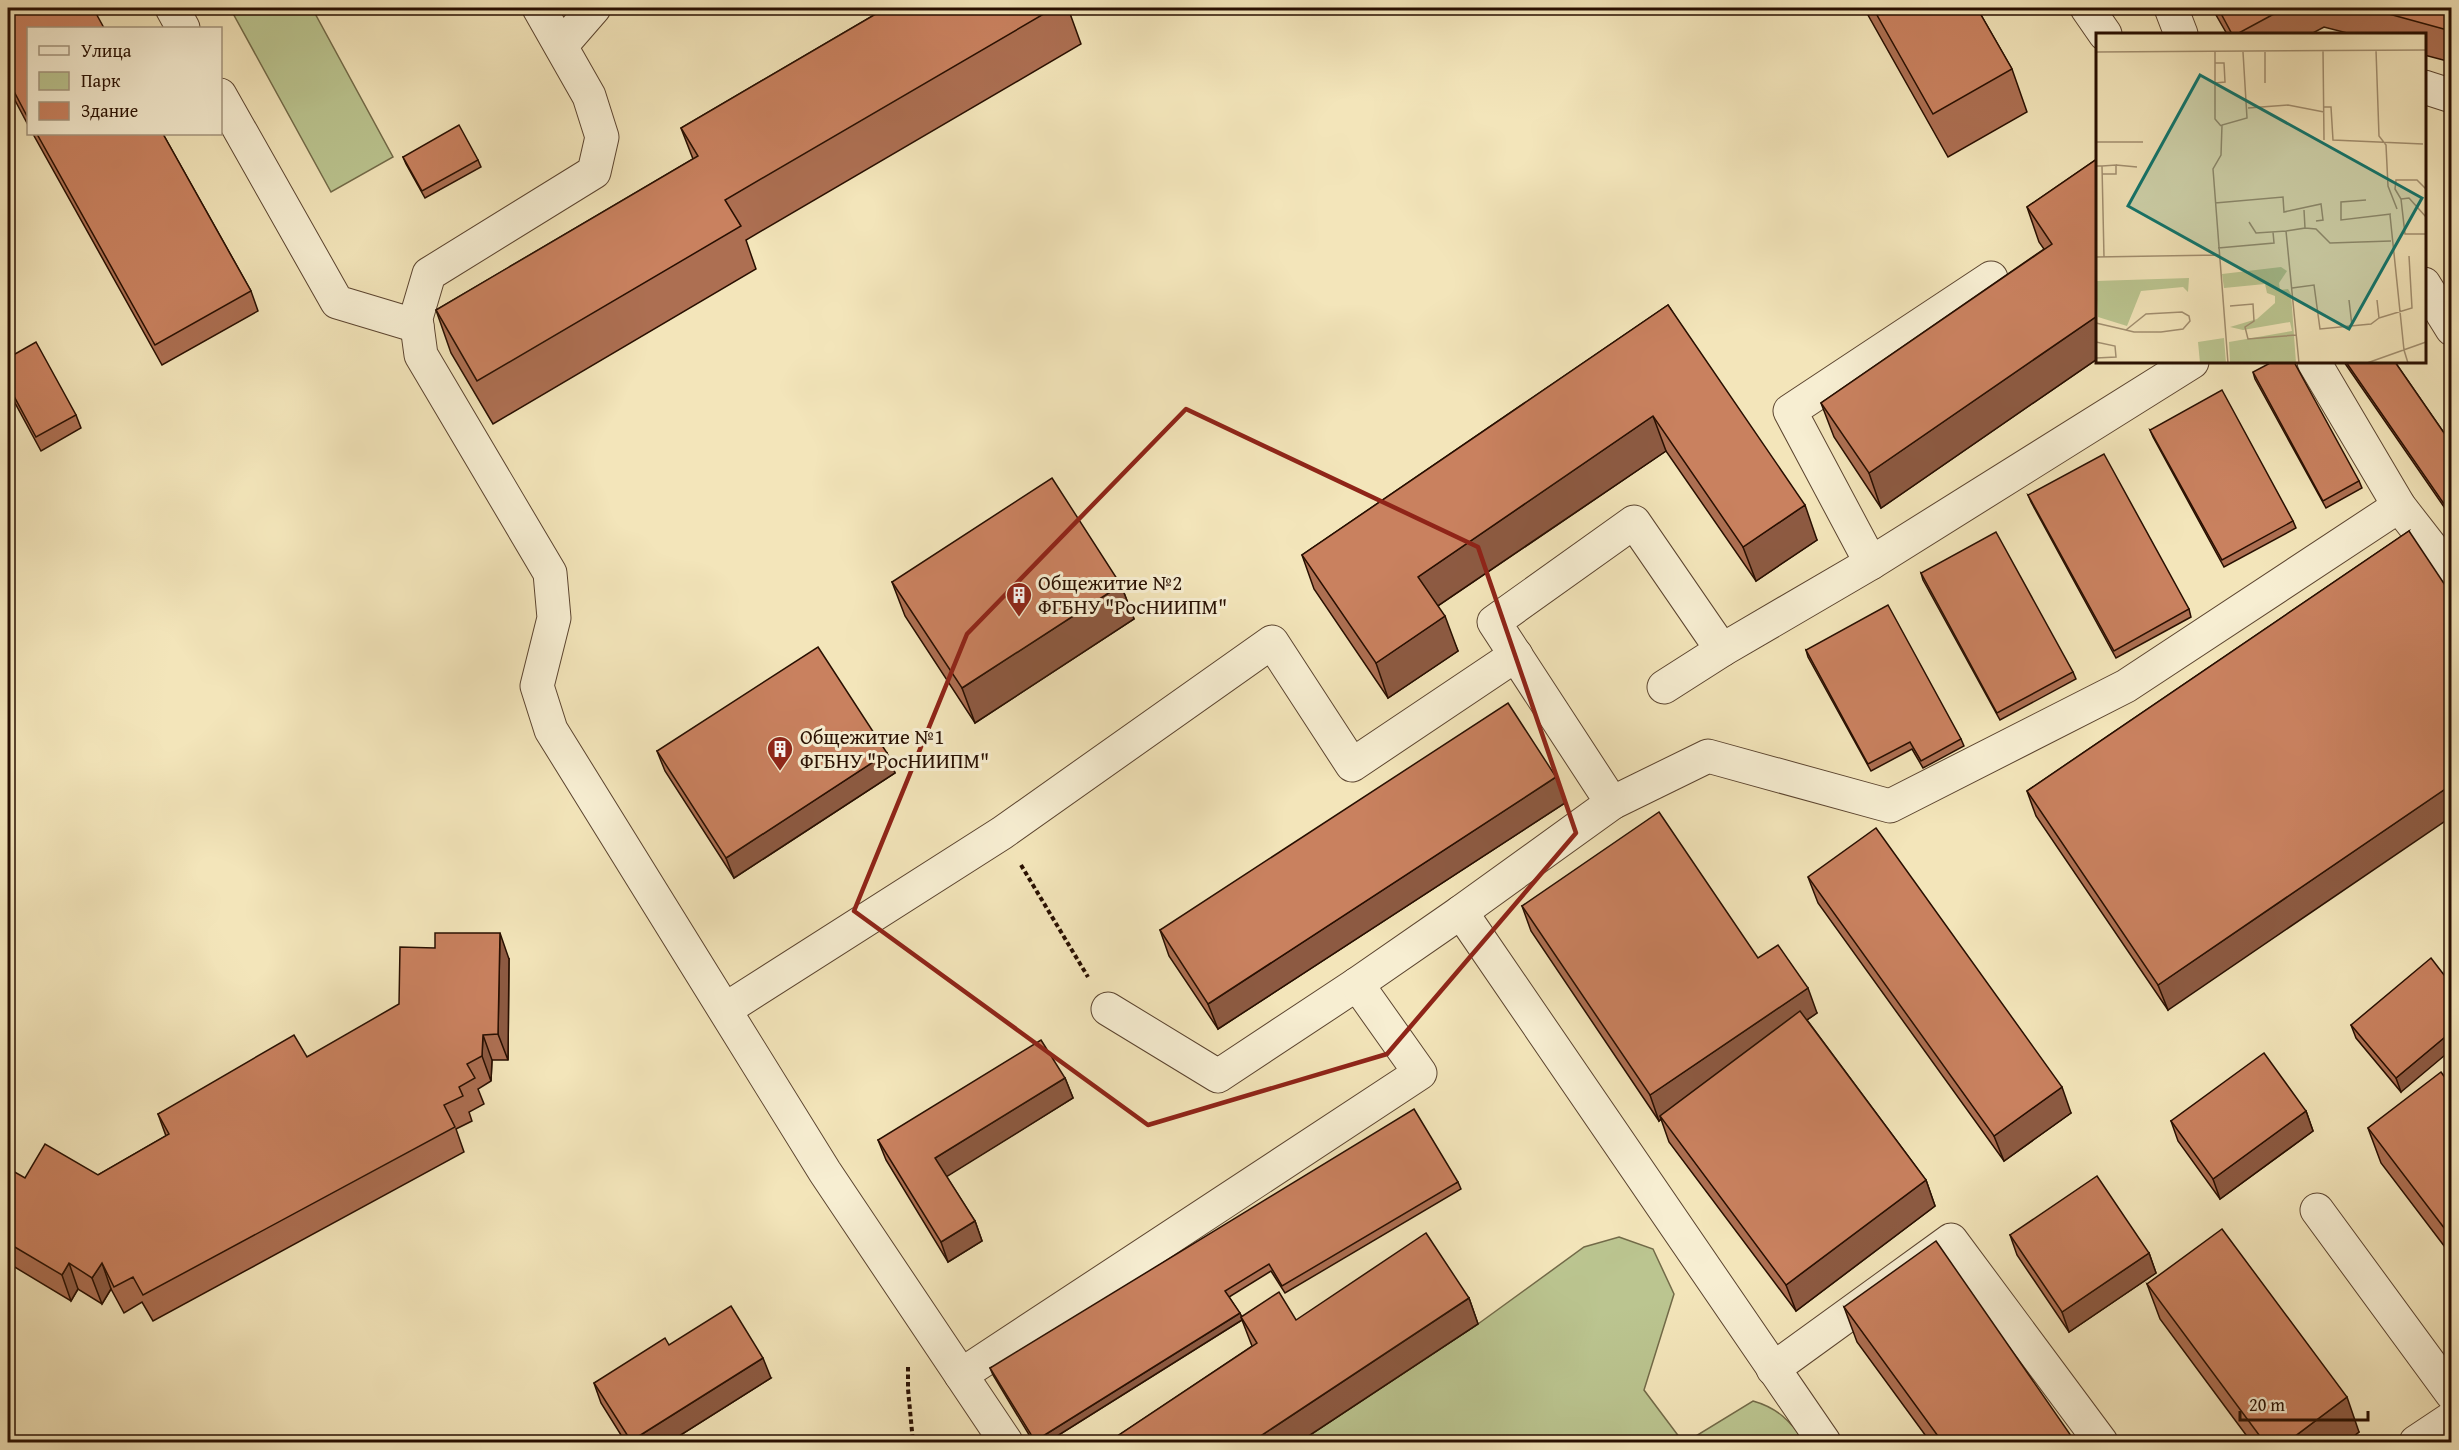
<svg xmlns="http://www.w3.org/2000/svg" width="2459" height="1450" font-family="'Gentium Book Plus',serif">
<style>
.green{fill:#bbc590;stroke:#726a48;stroke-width:1.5}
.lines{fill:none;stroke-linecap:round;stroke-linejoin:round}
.minor-casing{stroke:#5b442f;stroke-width:35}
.path{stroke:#280f01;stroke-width:4;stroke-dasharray:4.5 3;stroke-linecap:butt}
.minor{stroke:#f7eed2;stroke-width:33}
.wall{fill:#ad6f52;stroke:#280f01;stroke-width:1.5}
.shaded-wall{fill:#8d5a42;stroke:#280f01;stroke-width:1.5}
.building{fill:#c9815f;stroke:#280f01;stroke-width:1.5}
.marked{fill:none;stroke:#8f2418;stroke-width:4.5;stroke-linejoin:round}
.labels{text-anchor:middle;stroke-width:6;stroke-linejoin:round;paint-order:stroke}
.poi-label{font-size:21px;fill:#280f01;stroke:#f7eed2;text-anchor:start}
.inset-road{fill:none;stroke:#a28f70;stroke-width:1.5}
.view{fill:#0f766e;fill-opacity:0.15;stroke:#0f766e;stroke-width:3}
.inset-edge{fill:none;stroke:#280f01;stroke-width:3}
</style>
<rect width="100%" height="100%" fill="#f3e5ba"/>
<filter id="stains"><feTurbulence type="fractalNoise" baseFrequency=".00333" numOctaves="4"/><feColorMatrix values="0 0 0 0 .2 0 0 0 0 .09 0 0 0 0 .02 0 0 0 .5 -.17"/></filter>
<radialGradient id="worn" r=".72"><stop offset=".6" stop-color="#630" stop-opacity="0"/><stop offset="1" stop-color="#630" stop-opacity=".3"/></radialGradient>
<g class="green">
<polygon points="230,8 312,8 393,157 331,192"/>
<polygon points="1619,1237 1653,1249 1674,1294 1644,1390 1683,1442 1298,1442 1478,1324 1584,1247"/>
<path d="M1753 1401C1778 1408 1790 1421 1805 1442H1686Z"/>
</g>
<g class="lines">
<g class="minor-casing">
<g id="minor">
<polyline points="172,8 183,28"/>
<polyline points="539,8 589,96 602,137 594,172 429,274 416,318 421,355 550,573 554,618 537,686 551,730 825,1172 1006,1442"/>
<polyline points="2087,8 2105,34"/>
<polyline points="2171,8 2181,34"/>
<polyline points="561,46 594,8"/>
<polyline points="2424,87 2452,96"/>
<polyline points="220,95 337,302 417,326"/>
<polyline points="1991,278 1790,411 1871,563 2192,362"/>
<polyline points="2424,284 2452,329"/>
<polyline points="2314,362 2399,506 2452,574"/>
<polyline points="1722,650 1871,563"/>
<polyline points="1612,803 1708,756 1890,806 2126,686 2399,506"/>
<polyline points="1461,912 1612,803 1494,622 1634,522 1722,650 1664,687"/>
<polyline points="726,1009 1002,833 1272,642 1352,765 1516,655"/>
<polyline points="1108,1009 1218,1076 1357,984 1461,912 1824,1442"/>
<polyline points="2317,1210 2452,1394"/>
<polyline points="1773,1369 1951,1240 2101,1442"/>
<polyline points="961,1375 1420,1073 1357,984"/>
<polyline points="2416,1442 2452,1418"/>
</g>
</g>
<g class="path">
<polyline points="1021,865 1088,977"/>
<polyline points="908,1367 908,1389 913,1442"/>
</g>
<use href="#minor" class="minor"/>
</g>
<g class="wall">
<polygon points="8,8 28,28 28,125 8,87"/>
<polygon points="886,8 1068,8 1081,44 746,240 756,269 493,424 451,353 436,310 693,159 681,128"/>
<polygon points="1864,8 1977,8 2012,69 2027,112 1948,157"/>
<polygon points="2212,8 2451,8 2451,62 2424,55 2424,34 2351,34 2324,27 2311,34 2227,34"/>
<polygon points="33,134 163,134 251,291 258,311 162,365"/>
<polygon points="403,157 478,160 481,167 425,198 406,164"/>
<polygon points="2097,159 2097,359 1881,508 1834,437 1821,403 2044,249 2039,242 2027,207"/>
<polygon points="1668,305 1817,540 1756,581 1666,451 1438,606 1458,651 1388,698 1314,589 1302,555"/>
<polygon points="8,358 76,415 81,428 41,451 8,390"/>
<polygon points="2344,362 2395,362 2451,443 2451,517"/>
<polygon points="2253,372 2359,481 2362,488 2326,508 2255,379"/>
<polygon points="2150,430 2293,521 2296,528 2224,567 2153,437"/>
<polygon points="2028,495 2189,609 2191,617 2116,658 2031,502"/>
<polygon points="2409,531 2168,1010 2036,816 2027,791"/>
<polygon points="1921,573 2073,672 2076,679 2000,720 1923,580"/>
<polygon points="892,582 1121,585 1134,619 975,723 905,616"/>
<polygon points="1806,650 1961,739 1964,746 1923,768 1912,749 1871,771 1808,657"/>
<polygon points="657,751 887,753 895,773 734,878 665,771"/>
<polygon points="1556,777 1565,803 1218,1029 1169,956 1160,930"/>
<polygon points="1808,877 2071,1113 2004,1161 1818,903"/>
<polygon points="1522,906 1758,958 1817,1013 1807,1020 1926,1180 1935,1206 1796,1311 1669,1142 1661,1119 1659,1121 1531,931"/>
<polygon points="509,959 508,1060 492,1060 491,1081 478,1089 484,1104 469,1112 472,1121 456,1129 464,1152 153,1321 142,1302 124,1313 111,1289 102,1304 78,1289 71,1301 8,1263 8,1180 25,1178 98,1175 166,1136 158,1114 307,1057"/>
<polygon points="2451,984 2401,1092 2356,1038 2351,1025"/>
<polygon points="1065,1078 1073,1098 946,1176 975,1221 982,1241 948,1262 886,1160 878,1140"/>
<polygon points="2451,1086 2451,1255 2381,1163 2368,1128"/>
<polygon points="2306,1111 2313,1131 2220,1199 2178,1141 2171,1121"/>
<polygon points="1458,1182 1461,1189 1285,1293 1271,1271 1229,1297 1242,1317 1296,1320 1469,1298 1478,1324 1298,1443 1115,1443 1113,1439 1252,1346 1242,1320 1046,1443 1034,1443 993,1375 990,1368"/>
<polygon points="2010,1235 2149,1253 2156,1273 2069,1332 2017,1255"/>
<polygon points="2147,1284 2359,1432 2345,1443 2252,1443 2160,1319"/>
<polygon points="1844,1307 2076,1443 1931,1443 1857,1342"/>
<polygon points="669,1345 771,1378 668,1443 626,1443 601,1403 594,1383"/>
</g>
<g class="shaded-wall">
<polygon points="2097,316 2097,359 1881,508 1869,473"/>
<polygon points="1653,416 1666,451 1430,611 1418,577"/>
<polygon points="1805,505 1817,540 1756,581 1743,547"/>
<polygon points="1121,585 1134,619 975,723 962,688"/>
<polygon points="1445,616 1458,651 1388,698 1376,663"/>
<polygon points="887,753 895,773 734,878 726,858"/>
<polygon points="1556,777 1565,803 1218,1029 1208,1004"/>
<polygon points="2451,785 2451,817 2168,1010 2158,985"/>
<polygon points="500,933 509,959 508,1060 498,1034"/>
<polygon points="1808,988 1817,1013 1662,1119 1660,1116 1661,1119 1659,1121 1650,1095"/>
<polygon points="2451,1032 2451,1050 2401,1092 2396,1078"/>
<polygon points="483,1035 492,1060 491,1081 482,1056"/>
<polygon points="1065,1078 1073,1098 943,1179 935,1158"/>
<polygon points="2062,1087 2071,1113 2004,1161 1994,1136"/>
<polygon points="2306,1111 2313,1131 2220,1199 2213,1179"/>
<polygon points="1926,1180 1935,1206 1796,1311 1786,1285"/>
<polygon points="975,1221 982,1241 948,1262 941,1242"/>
<polygon points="2149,1253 2156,1273 2069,1332 2062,1312"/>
<polygon points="69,1263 78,1289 71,1301 62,1275"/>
<polygon points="102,1263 111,1289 102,1304 92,1278"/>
<polygon points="1469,1298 1478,1324 1298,1443 1250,1443"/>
<polygon points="1240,1313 1243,1320 1241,1317 1242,1320 1046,1443 1035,1443 1035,1441"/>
<polygon points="763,1358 771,1378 668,1443 631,1443 631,1441"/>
<polygon points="2347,1397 2359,1432 2345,1443 2286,1443"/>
</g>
<g class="building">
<polygon points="8,8 93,8 104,28 28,28 28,118 8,80"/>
<polygon points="886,8 1054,8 725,200 741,226 477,381 436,310 698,156 681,128"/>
<polygon points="1873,8 1977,8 2012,69 1933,114"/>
<polygon points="2218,8 2285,8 2237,34 2232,34"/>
<polygon points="2367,8 2451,8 2451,31"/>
<polygon points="459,125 478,160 422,191 403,157"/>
<polygon points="37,134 163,134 251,291 155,345"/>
<polygon points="2097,159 2097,316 1869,473 1821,403 2052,244 2027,207"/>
<polygon points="1668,305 1805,505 1743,547 1653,416 1418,577 1445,616 1376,663 1302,555"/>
<polygon points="36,342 76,415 36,437 8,385 8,358"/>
<polygon points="2272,362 2294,362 2359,481 2323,501 2253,372"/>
<polygon points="2346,362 2395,362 2451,443 2451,514"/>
<polygon points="2222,390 2293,521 2222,560 2150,430"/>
<polygon points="2104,454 2189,609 2114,651 2028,495"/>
<polygon points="1052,478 1121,585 962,688 892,582"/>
<polygon points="2409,531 2451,594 2451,785 2158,985 2027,791"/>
<polygon points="1996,532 2073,672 1997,713 1921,573"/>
<polygon points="1888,605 1961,739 1921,761 1910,742 1868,764 1806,650"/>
<polygon points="818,647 887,753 726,858 657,751"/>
<polygon points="1508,703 1556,777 1208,1004 1160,930"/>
<polygon points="1659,812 1758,958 1778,945 1808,988 1650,1095 1522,906"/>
<polygon points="1876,828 2062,1087 1994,1136 1808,877"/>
<polygon points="435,933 500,933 498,1034 483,1035 482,1056 467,1064 475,1078 459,1087 463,1096 444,1105 455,1127 143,1295 133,1277 114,1287 102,1263 92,1278 69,1263 62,1275 8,1243 8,1180 13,1171 25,1178 45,1144 98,1175 169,1134 158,1114 294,1035 307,1057 399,1004 400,947 435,948"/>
<polygon points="2431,958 2451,984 2451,1032 2396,1078 2351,1025"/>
<polygon points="1800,1011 1926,1180 1786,1285 1660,1116"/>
<polygon points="1041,1040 1065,1078 935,1158 975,1221 941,1242 878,1140"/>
<polygon points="2264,1053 2306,1111 2213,1179 2171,1121"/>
<polygon points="2441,1072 2451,1086 2451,1237 2368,1128"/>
<polygon points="1414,1109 1458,1182 1282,1286 1269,1264 1225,1291 1240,1313 1035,1441 990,1368"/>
<polygon points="2097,1176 2149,1253 2062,1312 2010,1235"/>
<polygon points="2222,1229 2347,1397 2286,1443 2265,1443 2147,1284"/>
<polygon points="1426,1233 1469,1298 1250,1443 1116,1443 1113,1439 1257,1343 1241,1317 1279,1292 1296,1320"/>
<polygon points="1936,1241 2076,1443 1943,1443 1844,1307"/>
<polygon points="731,1306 763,1358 631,1441 594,1383 665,1338 669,1345"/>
<polygon points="1531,1438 1534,1443 1523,1443"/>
</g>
<path class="marked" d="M1186 409 1478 547 1576 833 1387 1054 1148 1125 854 911 967 634Z"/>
<defs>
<g id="building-pin" transform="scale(1.35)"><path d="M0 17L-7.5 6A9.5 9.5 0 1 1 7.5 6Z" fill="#8f2418" stroke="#f7eed2"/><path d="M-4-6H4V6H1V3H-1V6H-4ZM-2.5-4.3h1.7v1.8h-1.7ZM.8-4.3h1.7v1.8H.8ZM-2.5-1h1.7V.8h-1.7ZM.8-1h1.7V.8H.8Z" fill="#fff"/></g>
</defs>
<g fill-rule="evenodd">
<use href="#building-pin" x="1019" y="595"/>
<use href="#building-pin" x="780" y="749"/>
</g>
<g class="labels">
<g class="poi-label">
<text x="1038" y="590">Общежитие №2<tspan x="1038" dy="24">ФГБНУ "РосНИИПМ"</tspan></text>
<text x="800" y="744">Общежитие №1<tspan x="800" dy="24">ФГБНУ "РосНИИПМ"</tspan></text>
</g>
</g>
<g transform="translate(2096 33)">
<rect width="330" height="330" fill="#f3e5ba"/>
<path d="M185 234 191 238 183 250 184 257 192 256 195 261 200 330H134L133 309 196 298 194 289 147 297 134 294 161 286 179 270V263L171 260 169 251 128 255 126 241ZM93 245 92 259 87 254 45 258 31 293 2 284 0 248ZM128 305 130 330H104L102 309Z" fill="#bbc590"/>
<path class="inset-road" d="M227 17 228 107M280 17 283 103 290 112 292 153 301 176M0 19 330 17M119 19V86L125 93M169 19V50M119 30H128L129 49 119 50M330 67V115M228 74H235L237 107 327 111M152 75 192 72 228 79M0 109H47M20 132 41 134M0 133H6L8 224M6 133 20 132V141H6M330 156 321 147H300L299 156 305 166 309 201H330M305 166 313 165 330 184M270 167 245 169V187L295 181M119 170 187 164 188 179 225 171 227 187 220 188M294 182 308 317 312 330M153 189 160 200 190 198 203 330M209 195 220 196 234 210 295 208M190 198 209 195 208 177M122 215 178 210 177 199M0 224 123 222M196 255 218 252 224 296 275 291 283 285M253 267 256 293M281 267 283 285 316 275 313 223M134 273 157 271 158 288 149 294 152 306 200 302M0 290 30 297 38 299H65L87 296 94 288 93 283 86 279 50 281 30 297M0 309 19 313 20 324 0 325M132 330 117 136 125 122 126 92 151 85 147 19M271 330 330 309"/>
<path class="view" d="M104 42 326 165 253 296 32 173Z"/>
<rect width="330" height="330" class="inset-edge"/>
</g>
<rect width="2459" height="1450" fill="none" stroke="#f3e5ba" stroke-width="30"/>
<rect x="9" y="9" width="2441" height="1432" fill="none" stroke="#280f01" stroke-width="3"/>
<rect x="15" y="15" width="2429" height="1420" fill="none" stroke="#280f01" stroke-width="1.5"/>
<rect x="27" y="27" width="195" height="108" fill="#f7eed2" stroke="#a4957e" stroke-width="1.5"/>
<rect x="39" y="46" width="30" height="9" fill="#f7eed2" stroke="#a4957e" stroke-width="1.5"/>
<text x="81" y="57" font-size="18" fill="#280f01">Улица</text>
<rect x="39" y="72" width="30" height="18" fill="#bbc590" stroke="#a4957e" stroke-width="1.5"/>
<text x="81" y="87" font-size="18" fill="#280f01">Парк</text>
<rect x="39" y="102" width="30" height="18" fill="#c9815f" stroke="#a4957e" stroke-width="1.5"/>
<text x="81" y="117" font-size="18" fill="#280f01">Здание</text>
<path d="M2240 1411v9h128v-9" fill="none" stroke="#280f01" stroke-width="3"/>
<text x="2249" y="1411" font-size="18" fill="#280f01" stroke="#f7eed2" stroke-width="4.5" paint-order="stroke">20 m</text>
<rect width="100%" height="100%" filter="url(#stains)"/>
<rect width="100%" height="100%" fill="url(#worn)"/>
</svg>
